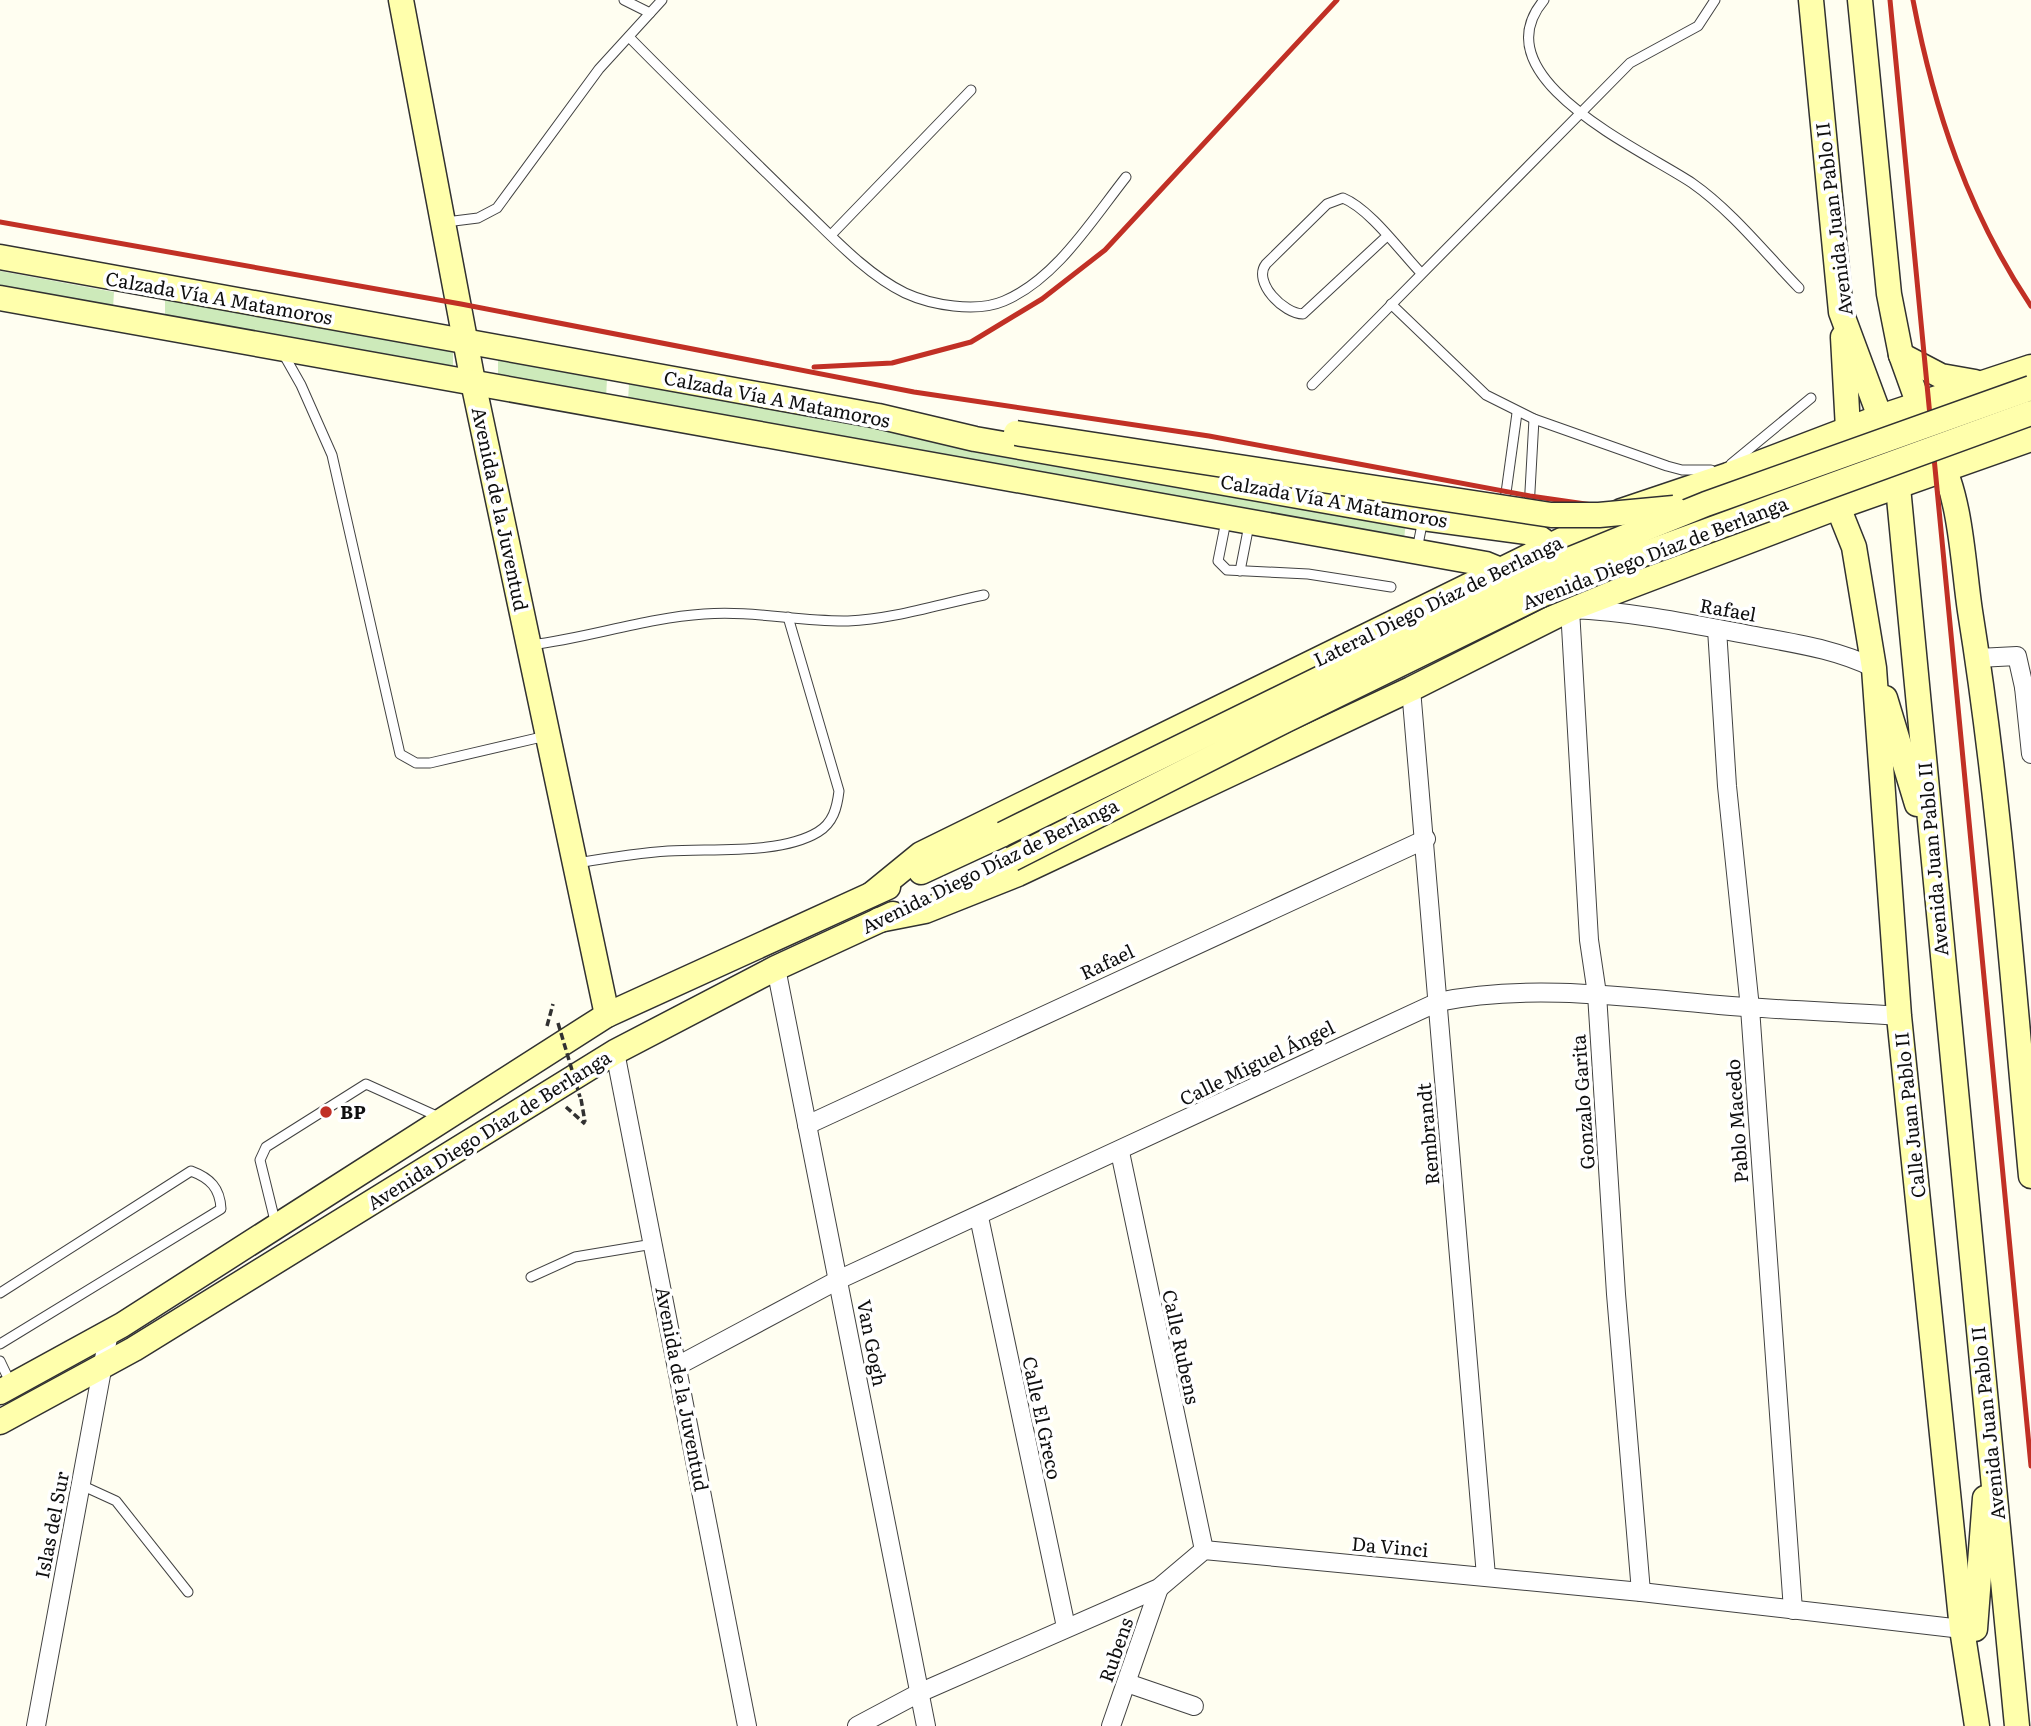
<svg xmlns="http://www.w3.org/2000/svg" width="2031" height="1726" font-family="Literata,serif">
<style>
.green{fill:#cdeaba}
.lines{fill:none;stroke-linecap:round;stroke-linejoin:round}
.lane-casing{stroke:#424242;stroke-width:11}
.street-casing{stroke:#424242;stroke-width:20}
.secondary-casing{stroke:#313131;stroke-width:27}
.path{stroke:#313131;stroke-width:3.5;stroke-dasharray:7 3.5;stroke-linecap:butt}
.lane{stroke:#fff;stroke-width:9}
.street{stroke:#fff;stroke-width:18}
.secondary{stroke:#ffffac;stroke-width:24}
.rail{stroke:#c13025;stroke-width:5}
.secondary-bridge-casing{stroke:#313131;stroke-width:27;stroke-linecap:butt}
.path-bridge{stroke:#313131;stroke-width:3.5;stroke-dasharray:7 3.5;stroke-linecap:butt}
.secondary-bridge{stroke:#ffffac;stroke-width:24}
.poi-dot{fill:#c13025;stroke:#fff;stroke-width:2.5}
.labels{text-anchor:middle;stroke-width:7;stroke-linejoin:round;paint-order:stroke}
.street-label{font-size:19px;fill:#0f0f0f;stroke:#fff}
.poi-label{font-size:19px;font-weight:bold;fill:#0f0f0f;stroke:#fff;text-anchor:start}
</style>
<rect width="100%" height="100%" fill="#fffef1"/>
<g class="green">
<polygon points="0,271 114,292 113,308 0,287"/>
<polygon points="165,300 453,350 453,370 165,319"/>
<polygon points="498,358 607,379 606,398 498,376"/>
<polygon points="629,384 1406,521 1404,540 628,401"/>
</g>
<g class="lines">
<g class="lane-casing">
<g id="lane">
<polyline points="624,0 650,13"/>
<path d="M1544 0C1478 78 1643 150 1692 183 1732 211 1765 253 1799 288"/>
<path d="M629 37C683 92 739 146 795 201 828 232 864 273 905 293 931 305 976 313 1004 301 1056 279 1092 220 1126 177"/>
<polyline points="446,222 478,218 497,208 599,69 662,0"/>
<polyline points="831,235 971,90"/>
<path d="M1387 236 1303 314C1284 314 1252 282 1266 264L1327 204 1343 198C1370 209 1400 251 1421 273"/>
<polyline points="1391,304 1486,395 1534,419 1667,466 1682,470 1711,470"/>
<polyline points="284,355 301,385 332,455 400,754 416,763 430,763 546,736"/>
<polyline points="1312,385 1630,63 1698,26 1715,0"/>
<polyline points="1731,464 1811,398"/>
<polyline points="1505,500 1517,413"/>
<polyline points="1529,509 1534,419"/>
<polyline points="1226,521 1218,561 1227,570 1308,574 1391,587"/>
<polyline points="1417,550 1423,519"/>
<polyline points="1240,571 1249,525"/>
<path d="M531 645C589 638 645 618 704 614 752 610 799 622 848 621 894 619 940 604 984 595"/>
<path d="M577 863C607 858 637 853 668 851 711 848 780 855 818 832 833 823 837 808 839 791L788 617"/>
<polyline points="276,1225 260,1160 266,1147 366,1084 439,1117"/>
<polyline points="531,1277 575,1257 653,1244"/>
<path d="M0 1293 191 1171C210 1178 220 1188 221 1209L0 1344"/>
<polyline points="0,1361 11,1384"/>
<polyline points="81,1485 116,1501 188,1592"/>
</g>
</g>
<g class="street-casing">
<g id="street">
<polyline points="1717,629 1727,786 1750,1008 1793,1610"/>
<polyline points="1978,658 2017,656 2024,687 2031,689"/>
<polyline points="2024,687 2031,754"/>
<polyline points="1411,689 1486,1576"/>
<polyline points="776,968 926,1726"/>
<polyline points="615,1052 747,1726"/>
<polyline points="807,1125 1426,839"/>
<polyline points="1120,1152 1204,1550"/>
<polyline points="979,1217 1066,1627"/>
<path d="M679 1365 838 1280 1438 1002C1527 983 1629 997 1719 1005 1779 1010 1839 1012 1899 1016"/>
<path d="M1641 1592 1616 1294 1597 994 1589 940 1570 609C1628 611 1688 623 1745 634 1790 643 1834 648 1874 668"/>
<polyline points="1127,1683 1194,1706"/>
<polyline points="36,1726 109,1332"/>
<polyline points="857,1726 919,1693 1159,1588 1204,1550 1641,1592 1962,1629"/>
<polyline points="1111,1726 1159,1588"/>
</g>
</g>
<g class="secondary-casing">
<g id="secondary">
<polyline points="401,0 473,382 607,1015"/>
<polyline points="1811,0 1841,312 1880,417 1898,487 2017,1726"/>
<polyline points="1860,0 1889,294 1901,355 1924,419"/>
<path d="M0 257 878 416 975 439 1423 518 1527 532C1559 543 1572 578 1570 609"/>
<polyline points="0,298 1486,564 1539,586"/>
<polyline points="1843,337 1848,429"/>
<polyline points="1901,355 1941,376 1975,382"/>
<path d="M1938 456C1961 497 1963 564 1970 611 2000 798 2013 987 2031 1176"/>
<polyline points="1838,507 1854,547 1874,668 1899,1016 1962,1629 1977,1726"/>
<polyline points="1885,698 1917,804"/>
<polyline points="921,872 1003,834"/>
<polyline points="872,894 921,854 1621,511 1728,475 1880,417 2031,367"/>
<polyline points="879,920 925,911 1018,874 1411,689 1570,609 1838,507 2031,439"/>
<polyline points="0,1392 122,1325 607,1015 888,887"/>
<polyline points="0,1422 134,1349 615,1052 776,968 893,914"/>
<polyline points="1975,1629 1985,1498"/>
</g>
</g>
<g class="path">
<polyline points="547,1026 553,1004"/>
<polyline points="581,1099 585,1122"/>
<polyline points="566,1107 585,1124"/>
</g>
<use href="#lane" class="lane"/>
<use href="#street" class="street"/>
<use href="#secondary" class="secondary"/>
<g class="rail">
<polyline points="1890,0 2031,1466"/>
<path d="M1913 0C1934 110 1968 212 2031 306"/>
<polyline points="0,222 461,304 914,392 1209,436 1530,496 1634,511"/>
<polyline points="814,367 892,363 971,342 1042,299 1105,250 1337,0"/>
</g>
<g class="secondary-bridge-casing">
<g id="secondary-bridge">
<polyline points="1016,433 1551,515 1599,515 1674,508"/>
<polyline points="1003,834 1529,576 1706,504 2031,388"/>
<polyline points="1012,859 1286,720 1539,596 1619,563 2031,413"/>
</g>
</g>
<polyline class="path-bridge" points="558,1023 580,1097"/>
<use href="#secondary-bridge" class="secondary-bridge"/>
</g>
<circle class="poi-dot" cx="326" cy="1112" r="7"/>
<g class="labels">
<g class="street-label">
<text transform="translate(1834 219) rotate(-97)" y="7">Avenida Juan Pablo II</text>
<text transform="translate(219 298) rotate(10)" y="7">Calzada Vía A Matamoros</text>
<text transform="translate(777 399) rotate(11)" y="7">Calzada Vía A Matamoros</text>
<text transform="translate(1334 501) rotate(10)" y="7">Calzada Vía A Matamoros</text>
<text transform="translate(500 509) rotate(78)" y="7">Avenida de la Juventud</text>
<text transform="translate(1655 553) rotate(-21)" y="7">Avenida Diego Díaz de Berlanga</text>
<text transform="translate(1438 601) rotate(-26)" y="7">Lateral Diego Díaz de Berlanga</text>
<text transform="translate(1728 610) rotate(10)" y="7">Rafael</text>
<text transform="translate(1933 859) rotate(-95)" y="7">Avenida Juan Pablo II</text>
<text transform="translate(990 866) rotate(-26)" y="7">Avenida Diego Díaz de Berlanga</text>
<text transform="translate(1107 962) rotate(-25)" y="7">Rafael</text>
<text transform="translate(1257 1063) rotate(-26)" y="7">Calle Miguel Ángel</text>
<text transform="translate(1583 1102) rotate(-94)" y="7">Gonzalo Garita</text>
<text transform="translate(1910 1115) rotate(-96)" y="7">Calle Juan Pablo II</text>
<text transform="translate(1737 1121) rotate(-94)" y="7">Pablo Macedo</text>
<text transform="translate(489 1130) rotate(-32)" y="7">Avenida Diego Díaz de Berlanga</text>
<text transform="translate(1428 1134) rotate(-95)" y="7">Rembrandt</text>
<text transform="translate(872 1343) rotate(79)" y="7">Van Gogh</text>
<text transform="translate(1181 1347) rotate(78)" y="7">Calle Rubens</text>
<text transform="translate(682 1389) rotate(79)" y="7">Avenida de la Juventud</text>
<text transform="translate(1042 1418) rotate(78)" y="7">Calle El Greco</text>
<text transform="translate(1988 1423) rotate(-96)" y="7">Avenida Juan Pablo II</text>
<text transform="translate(52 1525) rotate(-79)" y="7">Islas del Sur</text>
<text transform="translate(1390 1547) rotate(5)" y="7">Da Vinci</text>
<text transform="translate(1116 1650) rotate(-71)" y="7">Rubens</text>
</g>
<g class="poi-label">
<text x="340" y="1119">BP</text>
</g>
</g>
</svg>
